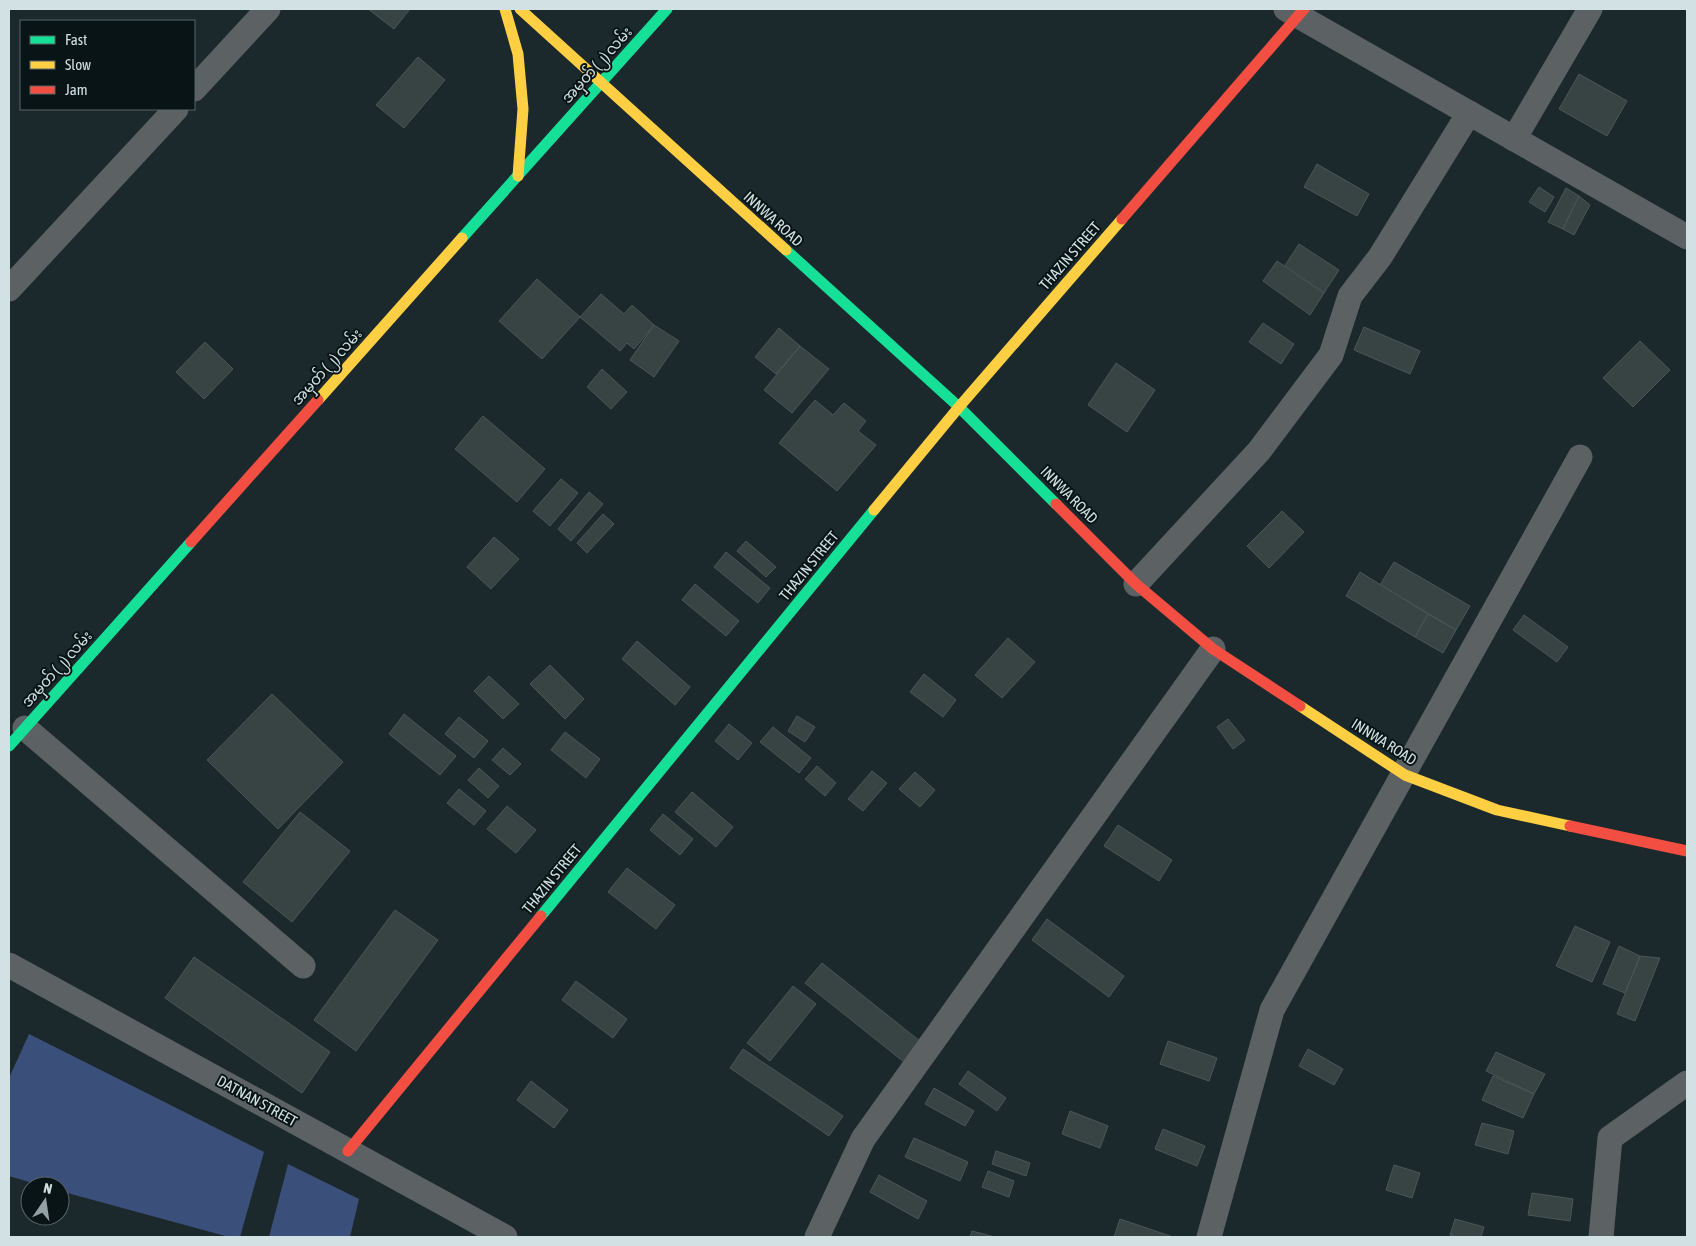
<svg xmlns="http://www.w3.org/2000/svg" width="1696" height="1246" font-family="'Asap Condensed','Noto Sans Myanmar',sans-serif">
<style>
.water{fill:#3a4f7a}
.building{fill:#384344;stroke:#4b5757}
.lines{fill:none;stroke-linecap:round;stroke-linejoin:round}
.street{stroke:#5c6163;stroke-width:25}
.fast{stroke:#16e098;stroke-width:11}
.slow{stroke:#ffcf43;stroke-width:11}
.jam{stroke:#f24e42;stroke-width:11}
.labels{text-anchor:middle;stroke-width:4;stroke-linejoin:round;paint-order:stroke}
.street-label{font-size:15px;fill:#d2e1e4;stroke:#091416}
</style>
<rect width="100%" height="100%" fill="#1b292c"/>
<g class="water">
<polygon points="29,1034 264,1152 240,1237 229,1237 60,1191 60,1186 43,1186 9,1176 9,1078"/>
<polygon points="288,1164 359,1199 350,1237 269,1237"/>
</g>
<g class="building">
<polygon points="368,9 410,9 394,29"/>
<polygon points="418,57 445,80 404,128 376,105"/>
<polygon points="1579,74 1627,101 1607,136 1559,109"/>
<polygon points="1317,164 1369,194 1357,216 1304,187"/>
<polygon points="1539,187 1554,197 1545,212 1529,202"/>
<polygon points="1566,188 1579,196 1563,229 1548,222"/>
<polygon points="1579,196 1590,205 1574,235 1563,229"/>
<polygon points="1299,244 1339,270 1324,293 1284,267"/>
<polygon points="1277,261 1324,293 1310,315 1263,281"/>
<polygon points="537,279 580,317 542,359 499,321"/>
<polygon points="601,294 624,314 632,305 654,325 634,349 627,343 620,351 580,317"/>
<polygon points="1263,323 1294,344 1281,364 1249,342"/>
<polygon points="654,325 679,341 654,377 630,360"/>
<polygon points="1364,327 1420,351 1410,374 1354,350"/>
<polygon points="779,328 800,346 776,374 755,357"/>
<polygon points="1640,341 1670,370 1633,407 1603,378"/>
<polygon points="205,342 233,369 204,399 176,372"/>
<polygon points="800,346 829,369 792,413 764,390"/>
<polygon points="1116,363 1155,390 1127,432 1088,405"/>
<polygon points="602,369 627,392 611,409 587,387"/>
<polygon points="815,400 833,415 844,403 866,421 858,431 876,445 837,491 779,443"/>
<polygon points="483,416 545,469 517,502 455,449"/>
<polygon points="561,479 578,493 550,526 533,511"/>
<polygon points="589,492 603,504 571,541 558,529"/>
<polygon points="1282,511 1304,532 1269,568 1247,546"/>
<polygon points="603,514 614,524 587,553 577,543"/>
<polygon points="494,537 519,559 491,589 467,567"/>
<polygon points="746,541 776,567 766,577 737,551"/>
<polygon points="726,552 770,588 758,603 714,567"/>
<polygon points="1394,562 1470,606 1456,630 1380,585"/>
<polygon points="1360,572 1428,614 1415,637 1346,596"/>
<polygon points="695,584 739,621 726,636 682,600"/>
<polygon points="1428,614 1456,630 1443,653 1415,637"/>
<polygon points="1524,615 1568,647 1557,662 1513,630"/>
<polygon points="1008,638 1035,662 1002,698 975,675"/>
<polygon points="637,641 690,687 675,705 622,659"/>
<polygon points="550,665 584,699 565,719 530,684"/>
<polygon points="924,674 956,700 943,717 910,692"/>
<polygon points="489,676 519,704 503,719 474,691"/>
<polygon points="272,694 343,762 278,829 207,760"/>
<polygon points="404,714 456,756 440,775 389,734"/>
<polygon points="797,716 815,727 805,742 788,731"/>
<polygon points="459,717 488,741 474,758 445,734"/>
<polygon points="1228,719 1245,740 1233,749 1217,727"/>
<polygon points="729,724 752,743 738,760 715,741"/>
<polygon points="773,727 811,758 799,773 760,742"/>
<polygon points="565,732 600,759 586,778 551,750"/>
<polygon points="503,748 521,764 510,775 492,760"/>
<polygon points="817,766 836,783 825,796 805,779"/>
<polygon points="479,768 499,786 488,798 468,780"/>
<polygon points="872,771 887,783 863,811 848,799"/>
<polygon points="915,772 935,790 920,807 899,789"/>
<polygon points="459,789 486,811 474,825 447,803"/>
<polygon points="692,792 733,827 716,847 675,812"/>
<polygon points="507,806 536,830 516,853 487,829"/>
<polygon points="300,812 350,851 292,922 243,882"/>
<polygon points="663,814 693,839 680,855 650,830"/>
<polygon points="1118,825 1172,860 1159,881 1104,846"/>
<polygon points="627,868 675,905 656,929 608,892"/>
<polygon points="395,910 438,940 356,1051 314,1020"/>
<polygon points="1047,919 1124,976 1109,997 1032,940"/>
<polygon points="1575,926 1610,942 1592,982 1556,966"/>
<polygon points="1619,946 1640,956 1625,993 1603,984"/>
<polygon points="1640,956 1660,958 1635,1021 1617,1014"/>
<polygon points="194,957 330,1052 302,1093 165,998"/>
<polygon points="822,963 921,1042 904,1062 805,983"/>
<polygon points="576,981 627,1019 613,1038 562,1000"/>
<polygon points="793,986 816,1004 770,1061 747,1043"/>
<polygon points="1168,1041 1217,1058 1209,1081 1160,1064"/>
<polygon points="743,1049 843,1116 829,1136 730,1068"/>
<polygon points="1308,1049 1343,1069 1334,1085 1299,1066"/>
<polygon points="1496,1052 1545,1074 1534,1094 1486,1071"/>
<polygon points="968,1071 1006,1098 997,1111 959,1084"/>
<polygon points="1493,1076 1534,1094 1523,1118 1482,1100"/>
<polygon points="531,1081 568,1110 554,1128 517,1100"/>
<polygon points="934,1088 974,1111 965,1126 925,1104"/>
<polygon points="1070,1111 1108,1126 1100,1148 1062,1134"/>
<polygon points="1482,1123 1514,1131 1508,1154 1475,1145"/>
<polygon points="1163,1129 1205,1146 1197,1166 1155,1149"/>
<polygon points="914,1138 968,1162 960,1181 905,1157"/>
<polygon points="996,1151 1030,1163 1026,1176 992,1164"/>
<polygon points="1394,1165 1420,1173 1412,1198 1386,1190"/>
<polygon points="988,1171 1014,1181 1009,1197 982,1187"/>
<polygon points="879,1175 927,1201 918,1219 870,1192"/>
<polygon points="1532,1193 1573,1199 1570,1221 1528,1215"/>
<polygon points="1120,1219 1173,1237 1114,1237"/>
<polygon points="1455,1219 1484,1227 1481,1237 1459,1237 1450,1235"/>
<polygon points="972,1231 995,1237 970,1237"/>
</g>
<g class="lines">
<g class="street">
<polyline points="1286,9 1687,237"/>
<polyline points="194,89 268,9"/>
<polyline points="1514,139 1590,9"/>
<polyline points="9,289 176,109"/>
<polyline points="1136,584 1259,451 1331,355 1350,296 1380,257 1469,113"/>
<polyline points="25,728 303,966"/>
<polyline points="9,965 505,1237"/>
<polyline points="817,1237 863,1139 1213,649"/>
<polyline points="1209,1237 1272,1010 1580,457"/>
<polyline points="1601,1237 1610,1138 1687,1083"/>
</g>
<g class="fast">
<polyline points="462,238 667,9"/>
<polyline points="786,250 959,407 1056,504"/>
<polyline points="9,746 191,542"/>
<polyline points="541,916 874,510"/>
</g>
<g class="slow">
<polyline points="505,9 518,54 523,109 518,176"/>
<polyline points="520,9 786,250"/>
<polyline points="318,400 462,238"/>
<polyline points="874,510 959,407 1122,219"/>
<polyline points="1300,706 1405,775 1497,810 1570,826"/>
</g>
<g class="jam">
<polyline points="1122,219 1304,9"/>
<polyline points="1056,504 1136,584 1213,649 1300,706"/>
<polyline points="191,542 318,400"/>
<polyline points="1570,826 1687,851"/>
<polyline points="348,1151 541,916"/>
</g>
</g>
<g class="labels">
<g class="street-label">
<text transform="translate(597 65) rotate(-48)" y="5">အမှတ် (၂) လမ်း</text>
<text transform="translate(773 219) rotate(42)" y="5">INNWA ROAD</text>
<text transform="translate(1070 256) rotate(-49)" y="5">THAZIN STREET</text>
<text transform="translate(327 367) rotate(-48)" y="5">အမှတ် (၂) လမ်း</text>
<text transform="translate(1069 495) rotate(45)" y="5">INNWA ROAD</text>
<text transform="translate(809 566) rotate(-51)" y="5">THAZIN STREET</text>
<text transform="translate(57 669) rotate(-48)" y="5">အမှတ် (၂) လမ်း</text>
<text transform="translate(1384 742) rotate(32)" y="5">INNWA ROAD</text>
<text transform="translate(552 879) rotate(-51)" y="5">THAZIN STREET</text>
<text transform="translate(257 1101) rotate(29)" y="5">DATNAN STREET</text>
</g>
</g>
<rect width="1696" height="1246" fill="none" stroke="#d2e1e4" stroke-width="20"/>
<rect x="20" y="20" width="175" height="90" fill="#091416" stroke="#596668"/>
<rect x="30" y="36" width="25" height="8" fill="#16e098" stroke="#596668"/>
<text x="65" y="45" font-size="15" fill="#d2e1e4">Fast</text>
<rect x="30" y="61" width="25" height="8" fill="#ffcf43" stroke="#596668"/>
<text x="65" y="70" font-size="15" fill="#d2e1e4">Slow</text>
<rect x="30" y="86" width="25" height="8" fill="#f24e42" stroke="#596668"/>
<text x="65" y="95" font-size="15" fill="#d2e1e4">Jam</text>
<g transform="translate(45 1201) rotate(13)"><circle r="24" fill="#091416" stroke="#596668"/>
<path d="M0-4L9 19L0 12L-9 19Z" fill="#92a1a4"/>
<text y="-8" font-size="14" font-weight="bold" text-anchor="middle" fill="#d2e1e4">N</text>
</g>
</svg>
